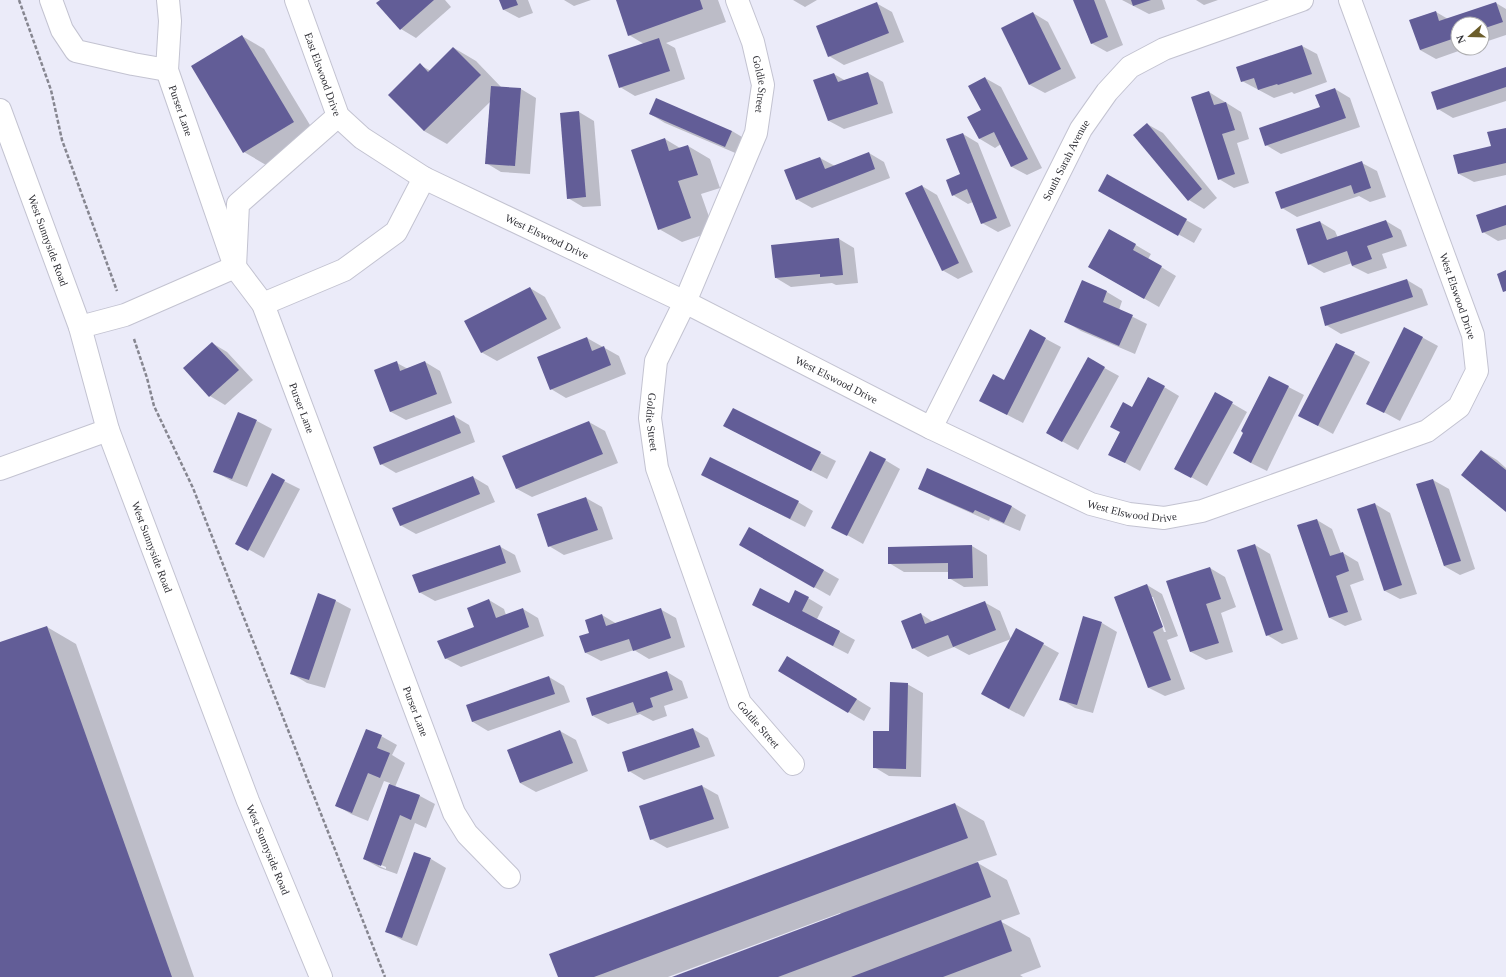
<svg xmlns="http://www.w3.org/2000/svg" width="1506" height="977" font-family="Georgia,serif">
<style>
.shadow{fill:#0003;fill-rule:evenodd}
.building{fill:#625d97}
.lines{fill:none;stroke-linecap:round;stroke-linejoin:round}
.minor-casing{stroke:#c3c3d1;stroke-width:24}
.major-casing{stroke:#c3c3d1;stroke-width:24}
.path{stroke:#868690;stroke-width:2.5;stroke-dasharray:4 2;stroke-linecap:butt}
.minor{stroke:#fff;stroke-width:22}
.major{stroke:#fff;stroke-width:22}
.labels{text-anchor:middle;stroke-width:4;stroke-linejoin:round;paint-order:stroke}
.street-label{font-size:11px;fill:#313137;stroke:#fff}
</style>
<rect width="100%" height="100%" fill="#ebebf9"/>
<g class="shadow">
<polygon points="381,0 445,0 451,7 416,38 401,29 378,3"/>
<polygon points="500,0 528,0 533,13 519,18 504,10"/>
<polygon points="564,0 591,0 574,6"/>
<polygon points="617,0 718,0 726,22 666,43 675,48 685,79 635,96 620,87 644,44 629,35"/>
<polygon points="793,0 817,0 805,7"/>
<polygon points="1074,0 1105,0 1123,45 1107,52 1091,43"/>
<polygon points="1122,0 1162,0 1165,9 1149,14"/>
<polygon points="1196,0 1218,0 1204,5"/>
<polygon points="876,3 892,12 904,42 844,65 829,56"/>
<polygon points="1496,3 1506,9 1506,35 1482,43 1482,24 1458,24 1458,48 1467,48 1436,59 1420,50 1436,12 1448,19"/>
<polygon points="1033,13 1048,22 1076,78 1045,93 1030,85"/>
<polygon points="242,36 264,49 316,135 266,165 244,152"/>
<polygon points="1302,46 1317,54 1327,82 1294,94 1292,92 1274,98 1242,81"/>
<polygon points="454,48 476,61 502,88 521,89 536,98 530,174 501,172 486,163 491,101 447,144 424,131 390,95 420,65 431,71"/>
<polygon points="1506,68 1506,101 1453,118 1438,109"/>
<polygon points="868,73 883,82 893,113 844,129 829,121 834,74 846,81"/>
<polygon points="985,78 1001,87 1042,168 1027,175 1012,167 1001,144 995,148 980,139 969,117 982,110"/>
<polygon points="1335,89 1350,98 1360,127 1281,154 1266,145 1321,107"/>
<polygon points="1209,92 1241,112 1249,139 1237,143 1249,183 1234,188 1219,179"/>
<polygon points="579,112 594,121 601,206 583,207 568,198"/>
<polygon points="650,114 732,131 747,140 740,155 665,123"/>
<polygon points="1147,124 1163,133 1217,198 1204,209 1189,200 1134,135"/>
<polygon points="1506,129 1506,175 1474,182 1459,174 1492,147"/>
<polygon points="963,134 978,143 1011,226 998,232 982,223 973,202 968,204 953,195 961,174"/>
<polygon points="665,139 680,148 688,146 710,159 720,188 701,194 714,231 682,242 659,229"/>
<polygon points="869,153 884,162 890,178 812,208 796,199 820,158 835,166"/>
<polygon points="1362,163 1377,171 1386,197 1370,202 1359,196 1297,217 1282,208"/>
<polygon points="1108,176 1202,229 1194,243 1115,199"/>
<polygon points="922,186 937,195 973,272 958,279 942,270"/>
<polygon points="1506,206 1506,239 1498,241 1483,232"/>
<polygon points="1386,221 1401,230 1407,246 1382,254 1387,268 1368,274 1352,266 1352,263 1324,273 1309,264 1320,222 1335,231 1338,238"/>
<polygon points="1110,230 1151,254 1148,259 1176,276 1159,307 1089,267"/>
<polygon points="839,239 854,248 858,283 836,285 832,283 791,287 776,278"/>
<polygon points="1407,280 1422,289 1428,305 1341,334 1326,325"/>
<polygon points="1083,282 1107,292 1122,301 1119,310 1147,324 1135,354 1081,331 1066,322"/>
<polygon points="530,288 545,297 561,328 497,361 481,352"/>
<polygon points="1405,328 1438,346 1400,421 1367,403"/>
<polygon points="587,338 619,356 626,374 566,398 551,389"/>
<polygon points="1046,339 1061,347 1023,423 981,401 1005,381"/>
<polygon points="212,343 227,352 253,380 225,405 210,396 184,368"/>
<polygon points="1336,344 1370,362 1333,434 1300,416"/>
<polygon points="1088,359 1119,376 1078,450 1047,433"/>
<polygon points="425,362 440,371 452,403 406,420 391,412 397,363 408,369"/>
<polygon points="1269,377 1304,395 1267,471 1249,462"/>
<polygon points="1164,387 1179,396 1140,471 1109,454 1132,408"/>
<polygon points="1216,394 1247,412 1207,486 1175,468"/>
<polygon points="454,416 469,425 475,442 396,473 381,464"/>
<polygon points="257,421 272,429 247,487 230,480 214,471"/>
<polygon points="589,422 605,431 618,463 532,497 517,489 504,456"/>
<polygon points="724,426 820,453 836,461 827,479"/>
<polygon points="1482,451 1497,460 1506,468 1506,511"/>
<polygon points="885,460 900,469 863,544 833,527"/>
<polygon points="703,475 798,502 813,511 805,527"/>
<polygon points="473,477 488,486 495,502 416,534 400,525"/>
<polygon points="1433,480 1449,489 1475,569 1460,575 1444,566 1417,485"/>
<polygon points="284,481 300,489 264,558 237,543"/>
<polygon points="920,488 1011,506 1026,515 1020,531 990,518 989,521 935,497"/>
<polygon points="586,498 602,507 613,539 564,555 549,546 538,514"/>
<polygon points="1375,504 1390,513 1417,594 1400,599 1385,591"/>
<polygon points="1317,520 1332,529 1341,553 1343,553 1358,562 1364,580 1350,585 1362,620 1345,626 1330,618"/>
<polygon points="750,528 839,579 830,596 740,545"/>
<polygon points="1255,545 1270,554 1298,639 1282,644 1267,635"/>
<polygon points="499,546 515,555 521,572 435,601 419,592"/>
<polygon points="972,546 987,555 988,586 964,587 949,578 949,572 904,572 889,563 889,548"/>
<polygon points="1210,568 1225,577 1236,607 1221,613 1233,652 1206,660 1191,652"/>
<path d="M1147 585 1162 594 1178 636 1167 640 1185 689 1165 696 1149 688ZM1151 597H1153L1166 632H1164Z"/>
<polygon points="318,595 336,601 351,609 325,688 307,683 292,674"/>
<polygon points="808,598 823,607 817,619 855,640 848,654 768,613 789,604"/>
<polygon points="489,600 504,609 506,615 523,609 538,618 544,636 461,667 445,658 475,628"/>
<polygon points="984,602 1000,611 1011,639 969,655 954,647 928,657 913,648 921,614 933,622"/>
<polygon points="660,609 676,618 685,647 649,659 634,650 601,661 586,653 591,633 602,615 617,624"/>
<polygon points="1102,623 1117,632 1093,713 1075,708 1060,699"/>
<polygon points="47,627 76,644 194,977 0,977 0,644"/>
<polygon points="1043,644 1059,653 1024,717 997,703"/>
<polygon points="803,666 871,708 864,721 779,671"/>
<polygon points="667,672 682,681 688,698 664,706 667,716 653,721 640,714 608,724 593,716"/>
<polygon points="549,677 564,686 570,702 488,731 473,722 468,705"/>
<polygon points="907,684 923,693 921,777 889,776 874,767 890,732"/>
<polygon points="693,729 708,738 715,756 644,780 629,771"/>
<polygon points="560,731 576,740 588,771 536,792 520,783 508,751"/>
<path d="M381 736 397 745 392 755 405 763 395 787 420 796 435 804 426 828 415 823 397 874 380 868 364 859 390 783 384 781 368 821 351 814 336 805ZM379 864 386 867V869L379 866Z"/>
<polygon points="702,786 718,795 729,828 667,848 651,839"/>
<polygon points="955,804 984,821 997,855 976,862 1007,880 1020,914 1000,921 1030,938 1041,967 1020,975 1023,977 675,977 841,915 840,913 668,977 559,977"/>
<polygon points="431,859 446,868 417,946 402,940 386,931"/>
</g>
<g class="building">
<polygon points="380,0 434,0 400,30 376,3"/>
<polygon points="499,0 516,0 518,5 503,10"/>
<polygon points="616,0 700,0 703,9 628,36"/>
<polygon points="1073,0 1094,0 1108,37 1091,44"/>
<polygon points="1131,0 1151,0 1133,6"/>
<polygon points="877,2 889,33 828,57 816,26"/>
<polygon points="1496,2 1503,22 1482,29 1482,24 1458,24 1458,37 1420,50 1409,20 1436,11 1439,21"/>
<polygon points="1033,12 1061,69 1029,85 1001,28"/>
<polygon points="242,35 294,122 243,153 191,66"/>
<polygon points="659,38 670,71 619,88 608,55"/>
<polygon points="1302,45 1312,74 1278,85 1277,84 1258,90 1254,78 1241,82 1236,67"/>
<polygon points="453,47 481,75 424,131 388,95 420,63 428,72"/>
<polygon points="1506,67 1506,87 1437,110 1431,92"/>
<polygon points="868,72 878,104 828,121 813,80 834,73 838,82"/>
<polygon points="985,77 1028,159 1011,167 994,132 979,139 967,117 981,110 968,86"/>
<polygon points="491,86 521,88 515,166 485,164"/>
<polygon points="1335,88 1346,118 1265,146 1259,128 1320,107 1315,95"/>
<polygon points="1209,91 1214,105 1226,102 1235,130 1222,134 1235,174 1218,180 1191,97"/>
<polygon points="656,98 732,131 725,147 649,114"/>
<polygon points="579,111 586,197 567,199 560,113"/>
<polygon points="1147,123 1202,189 1188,201 1133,135"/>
<polygon points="1506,128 1506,163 1458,174 1453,155 1491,146 1487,132"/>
<polygon points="963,133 997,218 981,224 967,189 952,196 946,180 960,174 946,139"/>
<polygon points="665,138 669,151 688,145 698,175 678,181 691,218 658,230 631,150"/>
<polygon points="869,152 875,169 796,200 784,170 820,157 825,169"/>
<polygon points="1362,161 1371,188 1354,194 1351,185 1281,209 1275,192"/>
<polygon points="1107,174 1187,219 1178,236 1098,191"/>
<polygon points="922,185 959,263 942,271 905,193"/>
<polygon points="1506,205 1506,225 1482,233 1476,215"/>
<polygon points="1386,220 1393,237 1367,246 1372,259 1352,266 1347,251 1308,265 1296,229 1320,221 1327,240"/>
<polygon points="1109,229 1136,244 1133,250 1162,266 1144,299 1088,267"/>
<polygon points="839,238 843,275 820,277 820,274 775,278 771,245"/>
<polygon points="1506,270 1506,291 1503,292 1497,274"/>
<polygon points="1407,279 1413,297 1325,326 1320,307"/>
<polygon points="1082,280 1107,291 1103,302 1133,315 1119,346 1064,322"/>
<polygon points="530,287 547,319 481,353 464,321"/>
<polygon points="1404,327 1423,337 1384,413 1366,404"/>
<polygon points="1030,329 1046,338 1007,415 979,401 993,374 1004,380"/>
<polygon points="587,337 592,351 604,346 611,365 550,390 537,357"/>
<polygon points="212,342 239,370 209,397 183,368"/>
<polygon points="1336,343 1355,352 1318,426 1298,416"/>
<polygon points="1088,357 1105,367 1062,442 1046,433"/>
<polygon points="397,361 400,371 425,361 437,394 390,412 374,370"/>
<polygon points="1269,376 1289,386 1251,463 1233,453 1243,433 1241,431"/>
<polygon points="1148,377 1165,386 1125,463 1108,455 1120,432 1110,427 1123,402 1132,407"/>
<polygon points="1215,392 1233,402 1191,478 1174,469"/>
<polygon points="733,408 821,452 811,471 723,426"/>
<polygon points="238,412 257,420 232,479 213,472"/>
<polygon points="454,415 461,433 380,465 373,447"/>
<polygon points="589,421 603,454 516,489 502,456"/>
<polygon points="1481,450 1506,470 1506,512 1461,475"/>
<polygon points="870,451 886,459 847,536 831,528"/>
<polygon points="710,457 799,501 790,519 701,475"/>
<polygon points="927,468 1012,506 1004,523 975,510 973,513 918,489"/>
<polygon points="272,473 285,480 248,551 235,544"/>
<polygon points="473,476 480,494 400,526 392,508"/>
<polygon points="1433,479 1461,561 1444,566 1416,484"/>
<polygon points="586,497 598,530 548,547 537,514"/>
<polygon points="1375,503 1402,585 1384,591 1357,509"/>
<polygon points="1317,519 1330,556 1343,552 1349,571 1336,576 1348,612 1329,618 1297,525"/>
<polygon points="749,527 824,570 814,588 739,545"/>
<polygon points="1255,544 1283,630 1266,636 1237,550"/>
<polygon points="500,545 506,563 419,593 412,575"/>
<polygon points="972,545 973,578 948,579 948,563 888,564 888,547"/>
<polygon points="1210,567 1221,599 1206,604 1219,643 1190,652 1166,581"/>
<polygon points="1147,584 1163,627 1153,632 1171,680 1148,688 1114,597"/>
<polygon points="760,588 789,603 795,590 809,597 802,611 840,631 833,646 752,605"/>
<polygon points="318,593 336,600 309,680 290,674"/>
<polygon points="489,599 496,618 523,608 529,627 445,659 437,641 474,627 467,608"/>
<polygon points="985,601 996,630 953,647 948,635 912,649 901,621 921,613 925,624"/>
<polygon points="661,608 671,638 633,651 629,639 585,653 579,636 589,633 585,620 602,614 606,626"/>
<polygon points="1083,616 1102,622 1077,705 1059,700"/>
<polygon points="47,626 172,977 0,977 0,642"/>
<polygon points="1016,628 1044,643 1009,709 981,694"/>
<polygon points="787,656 857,699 848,713 778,671"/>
<polygon points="667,671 673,690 650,698 653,707 637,713 633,702 592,716 586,698"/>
<polygon points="549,676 555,694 472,722 466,705"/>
<polygon points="890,682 908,683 906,769 873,768 873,731 889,731"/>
<polygon points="693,728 700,747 628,772 622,752"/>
<polygon points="366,729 382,735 377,748 390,753 380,778 368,773 352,813 335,806"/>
<polygon points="560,730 573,763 520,783 507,750"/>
<polygon points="389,784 420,795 411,820 400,815 381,866 363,859"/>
<polygon points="702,785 714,819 650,840 639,806"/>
<polygon points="955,803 968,838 594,977 558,977 549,954"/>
<polygon points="414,852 431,858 402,938 385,932"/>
<polygon points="978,862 991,897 778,977 672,977"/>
<polygon points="1001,920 1012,951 943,977 851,977"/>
</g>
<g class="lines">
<g class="minor-casing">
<g id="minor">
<polyline points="51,0 62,30 76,51 133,64 167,70"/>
<path id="s1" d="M168 0 170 21 167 70 235 267 263 304 454 813 467 834 509 877"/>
<path id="s2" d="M296 0 338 116 362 138 424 178 685 302 931 428 1091 504 1129 514 1164 518 1202 511 1427 431 1459 407 1477 371 1473 335 1350 0"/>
<path id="s3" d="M737 0 753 42 763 85 756 133 685 302 656 361 650 418 657 468 740 703 793 764"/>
<polyline points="263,304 344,270 396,232 424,178"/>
<polyline points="80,327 125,315 235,267 238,204 338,116"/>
<path id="s4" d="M931 428 1081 129 1107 92 1130 67 1164 49 1302 0"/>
<polyline points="0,469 108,430"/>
</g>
</g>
<g class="major-casing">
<g id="major">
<path id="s5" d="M0 110 80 327 108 430 248 801 321 977"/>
</g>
</g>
<g class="path">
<polyline points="19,0 51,90 62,140 117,291"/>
<polyline points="134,339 147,378 154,406 193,488 385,977"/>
</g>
<use href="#minor" class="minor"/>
<use href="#major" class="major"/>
</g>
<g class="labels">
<g class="street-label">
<text dy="4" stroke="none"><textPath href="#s2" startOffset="79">East Elswood Drive</textPath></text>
<text dy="4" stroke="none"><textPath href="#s3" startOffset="88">Goldie Street</textPath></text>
<text dy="4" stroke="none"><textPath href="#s1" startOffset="113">Purser Lane</textPath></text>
<text dy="4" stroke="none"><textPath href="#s4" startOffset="300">South Sarah Avenue</textPath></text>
<text dy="4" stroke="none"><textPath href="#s2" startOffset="366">West Elswood Drive</textPath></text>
<text dy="4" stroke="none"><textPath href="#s5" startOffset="139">West Sunnyside Road</textPath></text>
<text transform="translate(1458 296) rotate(71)" y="4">West Elswood Drive</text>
<text dy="4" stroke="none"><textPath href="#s2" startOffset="689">West Elswood Drive</textPath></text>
<text dy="4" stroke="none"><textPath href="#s1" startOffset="436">Purser Lane</textPath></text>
<text dy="4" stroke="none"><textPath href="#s3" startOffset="448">Goldie Street</textPath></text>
<text dy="4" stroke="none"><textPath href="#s2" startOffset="1014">West Elswood Drive</textPath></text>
<text dy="4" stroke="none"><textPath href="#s5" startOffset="463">West Sunnyside Road</textPath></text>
<text dy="4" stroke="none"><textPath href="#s1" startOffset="760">Purser Lane</textPath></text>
<text dy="4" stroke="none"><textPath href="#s3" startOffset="772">Goldie Street</textPath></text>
<text dy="4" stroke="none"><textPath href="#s5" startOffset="787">West Sunnyside Road</textPath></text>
</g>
</g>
<g transform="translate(1470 36) rotate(250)"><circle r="19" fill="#ffffff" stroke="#adadaf"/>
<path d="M0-3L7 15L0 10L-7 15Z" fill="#6b5d2a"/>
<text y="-6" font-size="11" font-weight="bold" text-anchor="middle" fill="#313137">N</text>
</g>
</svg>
